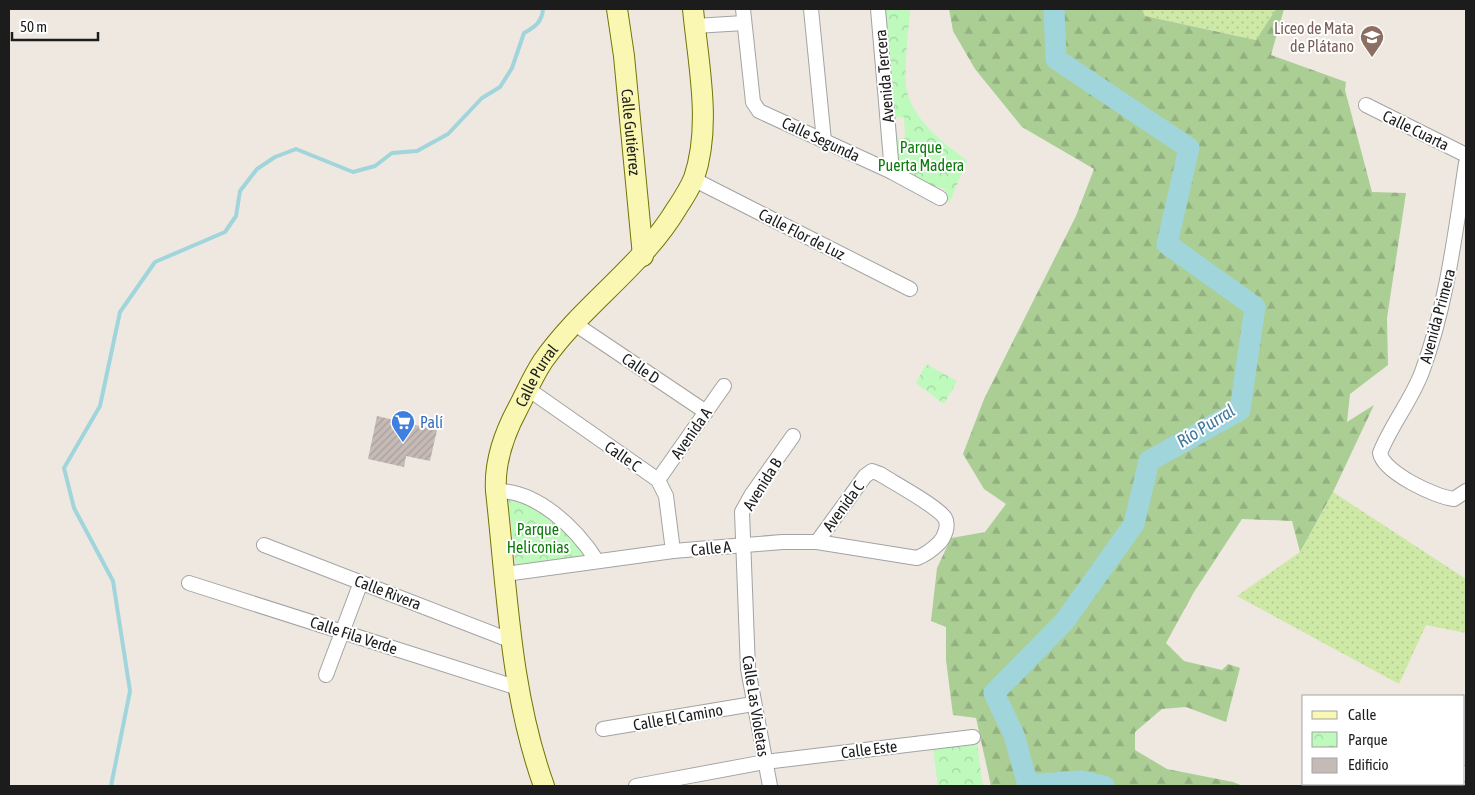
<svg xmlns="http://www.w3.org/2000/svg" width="1475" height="795" font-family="'Asap Condensed',sans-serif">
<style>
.grass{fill:url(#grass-dots)}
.forest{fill:url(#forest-firs)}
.park{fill:url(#park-crowns)}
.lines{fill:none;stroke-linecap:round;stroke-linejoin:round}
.stream{stroke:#a1d5dc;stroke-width:4}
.river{stroke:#a1d5dc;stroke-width:21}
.building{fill:url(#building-hatch)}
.street-casing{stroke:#a3a3a3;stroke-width:16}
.secondary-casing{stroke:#727303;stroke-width:22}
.street{stroke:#fff;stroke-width:14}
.secondary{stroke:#faf7b3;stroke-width:20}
.labels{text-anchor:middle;stroke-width:4;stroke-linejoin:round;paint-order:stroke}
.education-label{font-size:16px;fill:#785e54;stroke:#fff;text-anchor:end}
.street-label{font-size:16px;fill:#1c1c1c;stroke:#fff}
.park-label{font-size:16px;fill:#0b7a0a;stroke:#fff}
.shop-label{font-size:16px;fill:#366cbe;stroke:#fff;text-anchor:start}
.water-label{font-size:18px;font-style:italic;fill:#42789c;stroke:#fff}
</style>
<defs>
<pattern id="grass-dots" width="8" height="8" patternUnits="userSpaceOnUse" patternTransform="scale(1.25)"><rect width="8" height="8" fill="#cee9a6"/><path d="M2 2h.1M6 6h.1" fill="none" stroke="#b0c78e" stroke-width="1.8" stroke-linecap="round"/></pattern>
<pattern id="forest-firs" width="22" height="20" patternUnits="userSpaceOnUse" patternTransform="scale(1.25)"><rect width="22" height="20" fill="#abce95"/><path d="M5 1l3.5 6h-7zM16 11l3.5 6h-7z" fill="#93b080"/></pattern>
<pattern id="park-crowns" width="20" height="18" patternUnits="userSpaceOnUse" patternTransform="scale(1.25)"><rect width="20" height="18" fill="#bdfabc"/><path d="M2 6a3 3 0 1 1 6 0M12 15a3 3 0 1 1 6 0" fill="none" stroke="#a2d6a1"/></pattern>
<pattern id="building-hatch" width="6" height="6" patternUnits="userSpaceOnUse" patternTransform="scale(1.25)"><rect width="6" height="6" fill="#c5bab5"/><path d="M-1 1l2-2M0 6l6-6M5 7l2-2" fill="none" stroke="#a99f9b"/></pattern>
</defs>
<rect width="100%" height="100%" fill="#eee8e1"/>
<g class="grass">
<polygon points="1142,9 1276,9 1257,40 1145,16"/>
<polygon points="1333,492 1466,579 1466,633 1426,625 1399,684 1237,596 1300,552"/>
</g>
<polygon class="forest" points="949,9 1142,9 1145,16 1256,40 1276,9 1284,9 1271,55 1346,82 1345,90 1372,192 1406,193 1387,318 1388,365 1350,394 1347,422 1374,405 1333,492 1300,552 1292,521 1242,519 1194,592 1166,643 1184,661 1222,670 1228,664 1240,668 1226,722 1186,707 1162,709 1135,732 1135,750 1167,769 1233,782 1243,786 991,786 976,718 953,715 946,660 946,627 931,621 937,568 951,538 985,532 1006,504 984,489 963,454 984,399 1076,216 1094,169 1022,127 975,69 953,31"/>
<g class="park">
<path d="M883 9H910C909 30 902 75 908 95 917 123 944 144 967 160L949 204 947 193 943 188 924 184 898 171 894 139 905 138 904 117H893Z"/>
<polygon points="926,364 957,381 944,404 916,383"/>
<path d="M508 499C543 500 567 533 588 557L516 567Z"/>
<polygon points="977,744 983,786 938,786 933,749"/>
</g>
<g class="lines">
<path class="stream" d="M111 786 130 691 113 581 74 508 64 468 100 406 120 312 155 262 225 232 236 216 240 191 257 169 275 157 296 149 353 172 375 166 392 153 417 151 448 134 482 98 500 87 512 68 524 33C535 27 542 22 543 9"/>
<polyline class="river" points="1054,9 1056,59 1189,148 1167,244 1255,307 1240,410 1149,461 1134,524 1064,622 994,693 1014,735 1028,785 1081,781 1104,786"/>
</g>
<polygon class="building" points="377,416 437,430 430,461 406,456 404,467 368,459"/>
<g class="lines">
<g class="street-casing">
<g id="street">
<polyline points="743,9 753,102 759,111 892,172 940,198"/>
<polyline points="811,9 824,141"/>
<polyline points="878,9 892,172"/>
<polyline points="695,26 744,23"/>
<polyline points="1366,105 1466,155"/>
<path d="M1466 163C1455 234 1447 304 1422 372 1411 401 1391 425 1380 453 1383 472 1435 497 1454 499L1466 491"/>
<polyline points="693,179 910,289"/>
<polyline points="575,324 706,412"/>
<polyline points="528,389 658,480 666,496 673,551"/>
<polyline points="658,480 724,386"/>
<path d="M496 491C537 490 576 528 597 561"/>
<polyline points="264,545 512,641"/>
<path d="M505 574 673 551 782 542H817L917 558C927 554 932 550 939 543 945 537 949 525 945 518 937 506 894 483 880 474L872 471 865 476 817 542"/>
<polyline points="189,583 518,688"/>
<polyline points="326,675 358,590"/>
<polyline points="603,729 753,704"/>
<polyline points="1464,773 1466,774"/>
<polyline points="636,786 765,762 973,737"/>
<polyline points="770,786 748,669 742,512 752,494 793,436"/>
<polyline points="1389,786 1390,784"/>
</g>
</g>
<g class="secondary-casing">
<g id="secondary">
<path id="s1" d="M617 9 624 56 643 256"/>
<path id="s2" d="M544 786C510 692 507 589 496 491 494 461 504 434 518 408 526 393 533 376 543 361 582 305 641 268 677 208 683 199 690 188 694 178 712 125 698 63 693 9"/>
</g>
</g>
<use href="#street" class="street"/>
<use href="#secondary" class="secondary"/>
</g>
<defs>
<g id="school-pin" transform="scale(1.25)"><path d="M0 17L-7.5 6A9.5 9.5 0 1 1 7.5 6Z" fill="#8d6e63" stroke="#fff"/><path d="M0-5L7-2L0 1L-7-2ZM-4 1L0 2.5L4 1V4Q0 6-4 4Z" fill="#fff"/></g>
<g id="supermarket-pin" transform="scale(1.25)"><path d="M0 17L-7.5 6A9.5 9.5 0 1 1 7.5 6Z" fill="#3f7fe0" stroke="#fff"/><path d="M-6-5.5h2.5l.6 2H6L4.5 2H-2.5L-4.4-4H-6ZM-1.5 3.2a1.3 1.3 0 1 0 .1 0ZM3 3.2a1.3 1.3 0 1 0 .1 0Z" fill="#fff"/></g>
</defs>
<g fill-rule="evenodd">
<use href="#school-pin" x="1372" y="37"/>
<use href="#supermarket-pin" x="403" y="422"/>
</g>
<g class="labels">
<g class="education-label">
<text x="1354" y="34">Liceo de Mata<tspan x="1354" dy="18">de Plátano</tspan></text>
</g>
<g class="street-label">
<text transform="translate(884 76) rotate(-95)" y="6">Avenida Tercera</text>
<text transform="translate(1416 130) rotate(26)" y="6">Calle Cuarta</text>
<text dy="6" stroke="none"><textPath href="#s1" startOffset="124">Calle Gutiérrez</textPath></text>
<text transform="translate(821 139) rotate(25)" y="6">Calle Segunda</text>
<text transform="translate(802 234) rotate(27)" y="6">Calle Flor de Luz</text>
<text transform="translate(1437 316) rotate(-75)" y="6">Avenida Primera</text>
<text transform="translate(641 368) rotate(34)" y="6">Calle D</text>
<text dy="6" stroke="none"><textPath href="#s2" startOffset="424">Calle Purral</textPath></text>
<text transform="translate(691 433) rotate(-55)" y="6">Avenida A</text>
<text transform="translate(623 456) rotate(35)" y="6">Calle C</text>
<text transform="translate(762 484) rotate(-58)" y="6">Avenida B</text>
<text transform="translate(843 506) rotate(-54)" y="6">Avenida C</text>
<text transform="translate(711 548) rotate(-6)" y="6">Calle A</text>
<text transform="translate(388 592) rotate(21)" y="6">Calle Rivera</text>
<text transform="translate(354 635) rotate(18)" y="6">Calle Fila Verde</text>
<text transform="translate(756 706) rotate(81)" y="6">Calle Las Violetas</text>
<text transform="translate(678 717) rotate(-10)" y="6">Calle El Camino</text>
<text transform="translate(869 749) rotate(-7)" y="6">Calle Este</text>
</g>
<g class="park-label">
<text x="921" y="153">Parque<tspan x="921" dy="18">Puerta Madera</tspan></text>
<text x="538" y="535">Parque<tspan x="538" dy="18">Heliconias</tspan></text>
</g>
<g class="shop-label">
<text x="420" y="428">Palí</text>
</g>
<g class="water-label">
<text transform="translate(1206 426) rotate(-32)" y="6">Río Purral</text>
</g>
</g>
<rect width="1475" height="795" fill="none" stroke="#1c1c1c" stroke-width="20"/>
<rect x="1302" y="695" width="162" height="90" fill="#ffffff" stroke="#a4a4a4"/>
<rect x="1312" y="711" width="25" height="8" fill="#faf7b3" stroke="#a4a4a4"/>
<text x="1348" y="720" font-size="15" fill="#1c1c1c">Calle</text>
<rect x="1312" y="732" width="25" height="15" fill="url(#park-crowns)" stroke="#a4a4a4"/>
<text x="1348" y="745" font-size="15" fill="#1c1c1c">Parque</text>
<rect x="1312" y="758" width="25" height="15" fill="#c5bab5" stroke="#a4a4a4"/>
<text x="1348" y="770" font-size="15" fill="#1c1c1c">Edificio</text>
<path d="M12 32v8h86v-8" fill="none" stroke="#1c1c1c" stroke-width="2.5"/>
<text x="20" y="32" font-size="15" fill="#1c1c1c" stroke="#ffffff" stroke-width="4" paint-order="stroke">50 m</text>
</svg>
